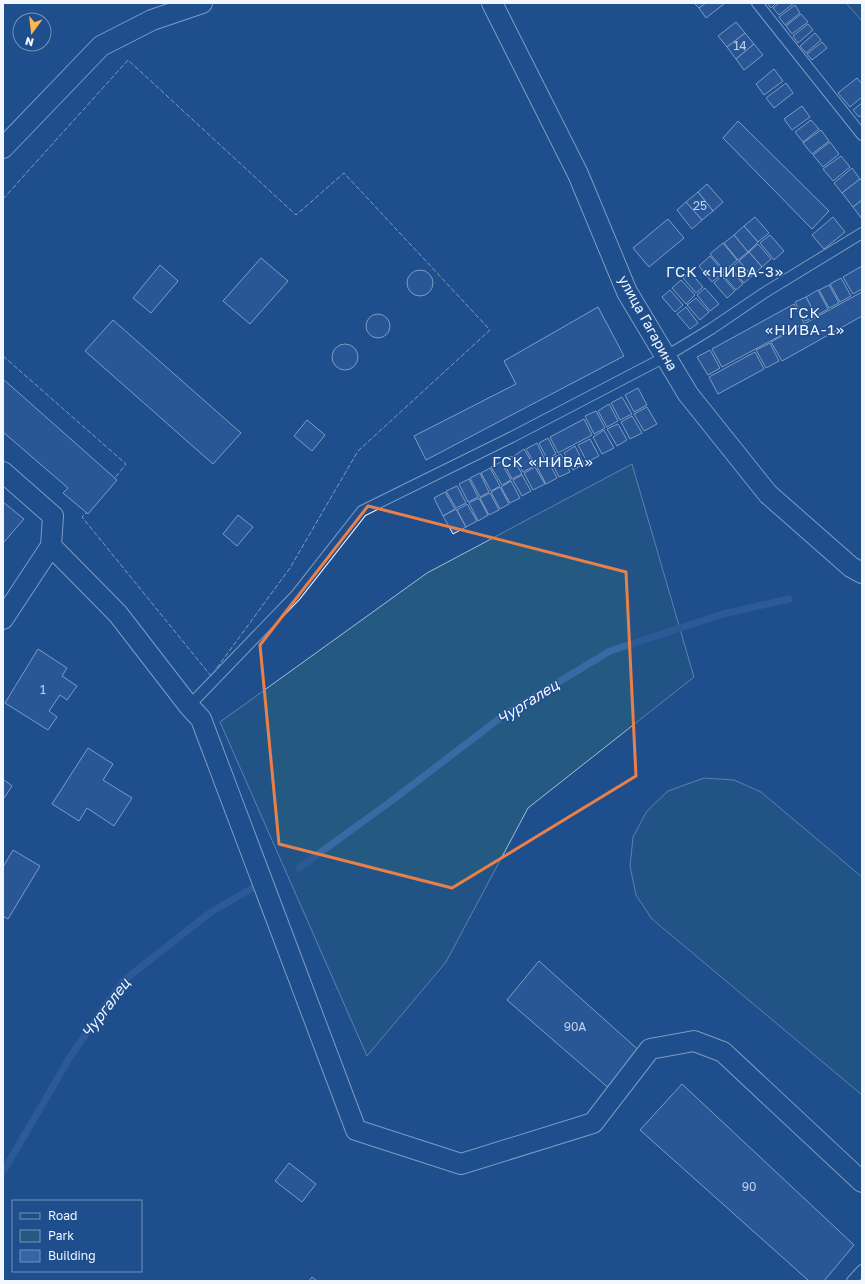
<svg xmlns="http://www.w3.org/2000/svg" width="865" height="1284" font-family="'Golos Text',sans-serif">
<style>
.green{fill:#245a82;stroke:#a8bbd7}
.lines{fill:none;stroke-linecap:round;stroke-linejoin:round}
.stream{stroke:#3b69a3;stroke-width:7}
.building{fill:#3563a3;stroke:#f2f6ff}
.service-casing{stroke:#f2f6ff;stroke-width:12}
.minor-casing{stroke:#f2f6ff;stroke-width:22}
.service{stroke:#1f4e8c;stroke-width:10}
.minor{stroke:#1f4e8c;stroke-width:20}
.fence{stroke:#f2f6ff;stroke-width:1;stroke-dasharray:5 2;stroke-linecap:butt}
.marked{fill:none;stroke:#ea8049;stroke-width:3;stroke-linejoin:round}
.labels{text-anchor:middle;stroke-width:3;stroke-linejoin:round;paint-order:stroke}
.number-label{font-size:12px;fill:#c3d1e8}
.street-label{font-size:14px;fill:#f2f6ff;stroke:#1f4e8c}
.neighbourhood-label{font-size:15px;letter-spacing:1px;fill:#f2f6ff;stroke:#1f4e8c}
.water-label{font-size:15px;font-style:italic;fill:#f2f6ff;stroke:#1f4e8c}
</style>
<rect width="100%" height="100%" fill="#1f4e8c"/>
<g class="green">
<polygon points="846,3 862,3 862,21"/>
<polygon points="632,464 694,677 528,808 446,962 367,1056 220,722 427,573"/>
<polygon points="704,778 734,780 761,792 862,877 862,1095 652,919 636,895 630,866 633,837 647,811 668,791"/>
</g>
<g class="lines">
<g class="stream">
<polyline points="299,868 394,799 504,715 610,651 723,614 789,599"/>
<polyline points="3,1172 70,1057 123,981 211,912 256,886"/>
</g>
</g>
<g class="building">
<polygon points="694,3 706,3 699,8"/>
<polygon points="706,3 724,3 724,4 706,18 699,8"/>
<polygon points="767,3 776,3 771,8"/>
<polygon points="779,3 794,3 779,15 773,8"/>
<polygon points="795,5 800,13 785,25 779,17"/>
<polygon points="801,14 808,22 792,34 786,26"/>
<polygon points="736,22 745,33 727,47 718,36"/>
<polygon points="808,24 813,30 798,43 793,36"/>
<polygon points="745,33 754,44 736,59 727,47"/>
<polygon points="815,33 821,40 806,53 800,46"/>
<polygon points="822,42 827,48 812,60 807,54"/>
<polygon points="754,44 763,55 744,70 736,59"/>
<polygon points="774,69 783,81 764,95 756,84"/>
<polygon points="857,78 862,84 862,97 850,107 838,93"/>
<polygon points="786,83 793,93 774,108 766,98"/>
<polygon points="862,103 862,115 859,117 853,110"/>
<polygon points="802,106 810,117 792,130 784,119"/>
<polygon points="811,120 819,129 803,142 795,132"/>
<polygon points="738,121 829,211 812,229 723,138"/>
<polygon points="821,130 829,141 812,154 803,143"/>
<polygon points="830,142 839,154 823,167 813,155"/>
<polygon points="841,156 850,167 833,181 823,169"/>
<polygon points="852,168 860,179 842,193 834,183"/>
<polygon points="860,179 862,181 862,200 853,207 842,193"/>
<polygon points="707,184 723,202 713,211 698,192"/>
<polygon points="698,192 713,211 702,220 686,202"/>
<polygon points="862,200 862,219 853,207"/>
<polygon points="686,202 702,220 692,229 677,210"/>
<polygon points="755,217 769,233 758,242 744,226"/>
<polygon points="833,217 845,232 824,249 812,235"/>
<polygon points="668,219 684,238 649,267 633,248"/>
<polygon points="744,226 758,242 748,252 734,235"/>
<polygon points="734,235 748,252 738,260 724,243"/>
<polygon points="770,235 784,251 774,260 760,243"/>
<polygon points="723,243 737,260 725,271 710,254"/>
<polygon points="758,244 771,259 762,267 749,252"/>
<polygon points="749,252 762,267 752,276 739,261"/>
<polygon points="710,256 724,272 712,282 699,266"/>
<polygon points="261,258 288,281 250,324 223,301"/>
<polygon points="739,261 752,276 744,283 731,268"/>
<polygon points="160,265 178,281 151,313 133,298"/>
<polygon points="862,266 862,289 853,294 843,277"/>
<polygon points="730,268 743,284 736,290 723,275"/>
<circle cx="420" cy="283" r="13"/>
<polygon points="690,272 703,287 696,293 683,278"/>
<polygon points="722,276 735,291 727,298 714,283"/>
<polygon points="841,278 851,296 840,302 830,284"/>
<polygon points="681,280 695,295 686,304 672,288"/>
<polygon points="829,285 839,303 829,308 819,290"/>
<polygon points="705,288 719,304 710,311 697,295"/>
<polygon points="670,290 683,305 675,312 662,297"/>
<polygon points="818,290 828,309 816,316 806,297"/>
<polygon points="862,292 862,316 782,361 771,342"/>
<polygon points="806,297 816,316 805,321 795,302"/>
<polygon points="696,298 709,312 700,320 687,305"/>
<polygon points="794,304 804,323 722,367 712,349"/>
<polygon points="598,307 624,356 426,460 414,436 516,384 504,361"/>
<polygon points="686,307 698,323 690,329 677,314"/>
<circle cx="378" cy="326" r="12"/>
<polygon points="113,320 241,433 213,464 85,351"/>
<polygon points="770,343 779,361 766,368 756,350"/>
<circle cx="345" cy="357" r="13"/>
<polygon points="710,350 720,368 708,375 697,357"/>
<polygon points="755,352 764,369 718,394 709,377"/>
<polygon points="3,379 117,480 88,514 63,493 68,488 3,432"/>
<polygon points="638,388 647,405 634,412 625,395"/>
<polygon points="622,397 632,414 620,420 611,403"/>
<polygon points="609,404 618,421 607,427 598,411"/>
<polygon points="647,407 657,424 644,431 634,414"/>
<polygon points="596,411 605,428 594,434 585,416"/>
<polygon points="632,416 642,433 630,439 621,422"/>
<polygon points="584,419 592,435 558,453 550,437"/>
<polygon points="307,420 325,435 312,451 294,436"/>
<polygon points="618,424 627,440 617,446 607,429"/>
<polygon points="604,430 614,448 602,454 593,437"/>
<polygon points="548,438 556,454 547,459 539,443"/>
<polygon points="590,439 599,456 587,462 578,445"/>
<polygon points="537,443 545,460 535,465 526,449"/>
<polygon points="575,446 584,464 573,470 564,453"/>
<polygon points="524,449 534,466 523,472 514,456"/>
<polygon points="561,454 570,472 559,477 550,459"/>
<polygon points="512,456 522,474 512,479 503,461"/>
<polygon points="548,461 557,478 546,484 537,467"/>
<polygon points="501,462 511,480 502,485 491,467"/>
<polygon points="535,467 545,484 533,490 524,473"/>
<polygon points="490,468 500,486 491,491 481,473"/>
<polygon points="480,473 489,492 480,497 470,478"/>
<polygon points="522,475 531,491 522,496 513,480"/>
<polygon points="469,479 478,497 468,502 459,484"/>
<polygon points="511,481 520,498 510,503 501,487"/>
<polygon points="457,486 466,503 456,508 446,491"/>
<polygon points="500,487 509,504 500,509 491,492"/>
<polygon points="445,492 455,509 443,516 434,498"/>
<polygon points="490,493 499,510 489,515 480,498"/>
<polygon points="479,498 488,515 478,521 469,503"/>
<polygon points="3,502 24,519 4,542 3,541"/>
<polygon points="467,504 477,521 466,527 457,510"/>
<polygon points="456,509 466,527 453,534 443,516"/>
<polygon points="238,515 253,527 237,546 223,534"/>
<polygon points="38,649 67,668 62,676 77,686 67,700 60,695 49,711 57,717 48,730 5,703"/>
<polygon points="88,748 113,764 103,780 132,798 114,826 87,808 79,821 52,804"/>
<polygon points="3,779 12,786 4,798 3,797"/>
<polygon points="13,850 40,866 8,919 3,916 3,867"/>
<polygon points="539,961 643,1054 612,1091 507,1000"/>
<polygon points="682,1084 854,1245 824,1281 809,1281 640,1130"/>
<polygon points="289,1163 316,1184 302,1202 275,1181"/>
<polygon points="312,1277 317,1281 309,1281"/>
</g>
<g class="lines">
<g class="service-casing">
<g id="service">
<polyline points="757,3 862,135"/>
<polyline points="189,706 296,595 362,511 512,437 665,357 711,329 764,293 862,233"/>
<polyline points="852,1281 862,1270"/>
</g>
</g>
<g class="minor-casing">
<g id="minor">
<polyline points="492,3 578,174 627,292 688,394 768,494 851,567 862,573"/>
<polyline points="3,148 101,46 152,20 202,3"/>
<polyline points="3,472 53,516 51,546 118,614 189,706 201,719 356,1130 461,1164 593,1123 650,1049 694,1041 723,1052 862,1182"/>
<polyline points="3,619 51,546"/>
</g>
</g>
<use href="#service" class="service"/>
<use href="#minor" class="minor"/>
<g class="fence">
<polyline points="3,199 128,60 296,215 344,173 490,330 358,451 290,568 211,676 82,517 87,512"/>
<polyline points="3,356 126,464 114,479"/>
</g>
</g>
<path d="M0 0H865V1284H0ZM368 506 626 572 636 776 452 888 279 844 260 645Z" fill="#1f4e8c" fill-opacity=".55" fill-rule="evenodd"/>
<path class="marked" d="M368 506 626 572 636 776 452 888 279 844 260 645Z"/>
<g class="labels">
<g class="number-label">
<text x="740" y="50">14</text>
<text x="700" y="210">25</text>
<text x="43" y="694">1</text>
<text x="575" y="1031">90А</text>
<text x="749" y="1191">90</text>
</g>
<g class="street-label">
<text transform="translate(648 323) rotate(61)" y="5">улица Гагарина</text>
</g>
<g class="neighbourhood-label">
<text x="725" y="277">ГСК «НИВА-3»</text>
<text x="805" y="318">ГСК<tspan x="805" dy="17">«НИВА-1»</tspan></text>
<text x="543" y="467">ГСК «НИВА»</text>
</g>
<g class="water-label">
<text transform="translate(528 702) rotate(-32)" y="5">Чургалец</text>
<text transform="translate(106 1008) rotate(-53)" y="5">Чургалец</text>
</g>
</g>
<rect width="865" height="1284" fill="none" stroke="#f2f6ff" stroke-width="8"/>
<rect x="12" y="1200" width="130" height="72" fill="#1f4e8c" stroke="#7391ba"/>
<rect x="20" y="1213" width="20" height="6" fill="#1f4e8c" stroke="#7391ba"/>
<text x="48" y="1220" font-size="12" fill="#f2f6ff">Road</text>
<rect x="20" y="1230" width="20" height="12" fill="#245a82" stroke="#7391ba"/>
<text x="48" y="1240" font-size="12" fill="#f2f6ff">Park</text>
<rect x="20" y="1250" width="20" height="12" fill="#3563a3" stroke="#7391ba"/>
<text x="48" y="1260" font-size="12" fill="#f2f6ff">Building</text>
<g transform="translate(32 32) rotate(195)"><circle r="19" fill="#1f4e8c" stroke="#7391ba"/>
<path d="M0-3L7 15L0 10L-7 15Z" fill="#ffb74d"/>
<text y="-6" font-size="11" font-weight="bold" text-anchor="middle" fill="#f2f6ff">N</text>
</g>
</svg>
